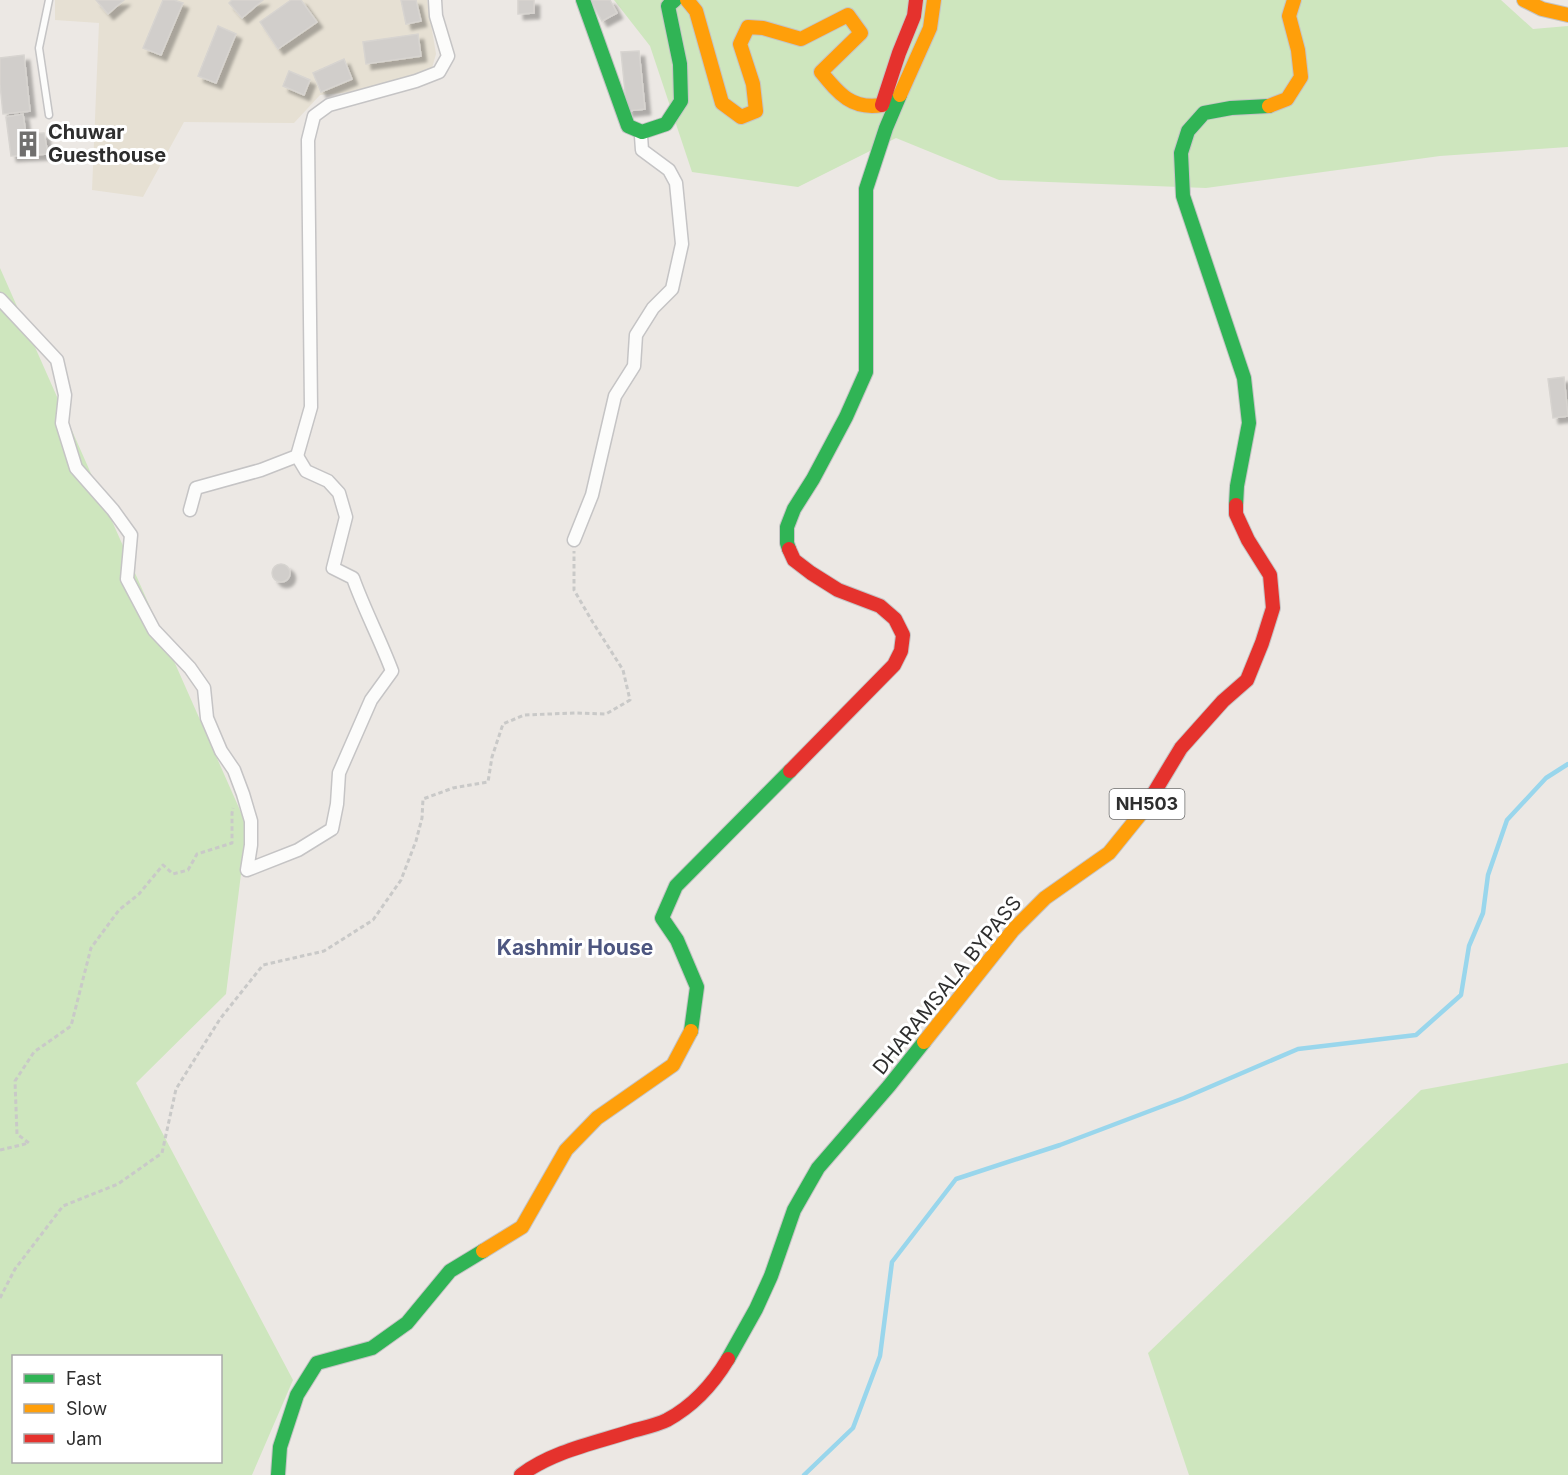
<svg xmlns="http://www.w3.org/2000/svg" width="1568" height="1475" font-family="Inter,sans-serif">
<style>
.education{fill:#e6e0d3}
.green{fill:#cee6be;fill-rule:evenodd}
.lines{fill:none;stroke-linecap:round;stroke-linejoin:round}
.stream{stroke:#99d6ec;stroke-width:4.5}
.building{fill:#d1cecb;stroke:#d7d4d0;stroke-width:1.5;filter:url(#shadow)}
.lane-casing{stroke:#c5c4c5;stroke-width:9}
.street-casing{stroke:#c5c4c5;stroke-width:15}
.fast-casing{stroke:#c5c4c5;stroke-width:16}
.slow-casing{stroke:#c5c4c5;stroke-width:16}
.jam-casing{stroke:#c5c4c5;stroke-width:16}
.path{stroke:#c9c9c8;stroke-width:3;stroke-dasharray:4.5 3;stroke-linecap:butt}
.lane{stroke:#fcfcfb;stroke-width:6}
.street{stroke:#fcfcfb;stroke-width:12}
.fast{stroke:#30b455;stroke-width:14}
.slow{stroke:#ff9f0a;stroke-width:14}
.jam{stroke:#e5322d;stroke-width:14}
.labels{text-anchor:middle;stroke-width:6;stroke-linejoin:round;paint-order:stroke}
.shield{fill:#fff;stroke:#6d6d6d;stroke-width:1.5}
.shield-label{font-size:18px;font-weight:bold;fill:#2e2e2e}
.poi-label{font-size:20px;font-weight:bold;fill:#2e2e2e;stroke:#fff;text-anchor:start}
.street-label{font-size:20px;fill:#2e2e2e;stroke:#fff}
.neighbourhood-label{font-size:21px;font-weight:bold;fill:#4d5680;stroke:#fff}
</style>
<defs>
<filter id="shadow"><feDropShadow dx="5.5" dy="5.5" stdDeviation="1.5" flood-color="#0004"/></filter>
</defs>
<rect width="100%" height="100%" fill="#ece8e4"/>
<polygon class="education" points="55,0 427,0 436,54 427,85 320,95 294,123 184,122 143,197 92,190 99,23 55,20"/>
<g class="green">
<polygon points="614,0 1501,0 1533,29 1568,26 1568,147 1440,156 1206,188 999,180 896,138 798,187 692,172 650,46"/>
<path d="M0 268 247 826 226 994 136 1083 293 1380 252 1475H0ZM14 1356H220V1462H14Z"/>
<polygon points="1568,1063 1568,1475 1189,1475 1148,1353 1421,1090"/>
</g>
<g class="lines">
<polyline class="stream" points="804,1475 853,1428 880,1356 892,1262 956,1179 1060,1145 1184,1098 1298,1049 1416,1035 1461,995 1469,946 1483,913 1488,875 1507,820 1546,778 1568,764"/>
</g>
<g class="building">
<polygon points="96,0 124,0 108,14"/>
<polygon points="163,0 174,0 183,3 161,55 143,48"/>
<polygon points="232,0 263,0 242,18 229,3"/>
<polygon points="291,0 301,0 317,22 278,49 260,22"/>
<polygon points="401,0 416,0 421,21 406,24"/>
<polygon points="518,0 534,0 534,13 518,14"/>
<polygon points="590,0 610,0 617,13 602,21"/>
<polygon points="218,26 236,34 216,83 198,76"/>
<polygon points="418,34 421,56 366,64 363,42"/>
<polygon points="639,51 645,109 627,111 621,52"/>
<polygon points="24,55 30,111 3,114 0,84 0,58"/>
<polygon points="344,59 352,79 321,92 313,73"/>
<polygon points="289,71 310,80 304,95 283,86"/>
<polygon points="23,114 26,134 44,133 48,154 11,156 6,117"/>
<polygon points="1564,377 1568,416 1553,418 1548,379"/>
<circle cx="281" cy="573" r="9"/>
</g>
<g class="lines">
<g class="lane-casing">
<polyline id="lane" points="49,0 39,48 49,115"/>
</g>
<g class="street-casing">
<g id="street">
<path d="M0 299 57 360 65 395 62 423 76 468 113 510 131 535 127 579 154 630 190 668 204 688 207 718 221 751 234 770 243 794 251 821V845L247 870 298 850 332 829 337 804 339 773 371 700 392 671C380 639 364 609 353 578L333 568 346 517 339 493 328 481 306 471 297 456"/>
<polyline points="190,510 196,488 261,470 297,456 311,407 308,140 314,116 329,105 416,81 439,72 448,56 436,16 435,0"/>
<polyline points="574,540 592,495 615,396 634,366 636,335 653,308 672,289 682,244 676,183 669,170 642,150 641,136 642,132"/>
</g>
</g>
<g class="fast-casing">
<g id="fast">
<polyline points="583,0 628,126 642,132 666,124 681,101 680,64 668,6 675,0"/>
<polyline points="1236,505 1237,486 1249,423 1244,378 1183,196 1181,153 1188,131 1204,113 1231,108 1269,106"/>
<polyline points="789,549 787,543 787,527 794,509 813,479 846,417 866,372 866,189 886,128 900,95"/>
<polyline points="691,1031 697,987 677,940 662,918 676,886 790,771"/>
<polyline points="728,1359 756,1309 771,1276 794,1210 818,1168 889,1086 924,1042"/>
<polyline points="278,1475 280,1447 297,1395 317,1363 372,1348 407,1323 450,1271 483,1251"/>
</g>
</g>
<g class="slow-casing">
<g id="slow">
<path d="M687 0 696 11 722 103 741 117 756 111 753 84 740 44 748 27 763 28 801 39 848 15 861 33 821 72C839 94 852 110 882 105"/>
<polyline points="1524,0 1542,9 1568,15"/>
<polyline points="900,95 930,28 934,0"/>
<polyline points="1269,106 1287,99 1301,77 1298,50 1289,16 1294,0"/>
<polyline points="924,1042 1013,930 1045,898 1109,853 1143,811"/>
<polyline points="483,1251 522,1227 566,1150 597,1118 673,1065 691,1031"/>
</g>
</g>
<g class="jam-casing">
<g id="jam">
<polyline points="882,105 899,53 914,16 916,0"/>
<polyline points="789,549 794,560 811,573 838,590 880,606 895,619 903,635 901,651 894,665 790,771"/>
<polyline points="1143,811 1181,748 1223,701 1247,680 1262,643 1273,608 1270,575 1248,540 1236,514 1236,505"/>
<path d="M521 1475C553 1451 595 1443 632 1431 643 1428 657 1425 667 1420 693 1406 713 1384 728 1359"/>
</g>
</g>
<g class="path">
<polyline points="0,1150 29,1143 17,1134 15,1081 34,1052 71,1026 91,948 119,910 139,894 163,865 173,874 188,870 197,854 232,843 232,813 233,808"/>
<polyline points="0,1298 15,1269 63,1206 118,1184 162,1153 176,1089 220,1019 263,965 324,951 373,920 401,880 416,841 422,818 423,799 453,788 488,782 492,757 503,724 524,715 575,713 606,714 630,700 623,670 592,621 574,590 574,551"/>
</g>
<use href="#lane" class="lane"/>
<use href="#street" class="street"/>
<use href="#fast" class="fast"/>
<use href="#slow" class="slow"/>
<use href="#jam" class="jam"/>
</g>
<defs>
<g id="building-bare" transform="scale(2.07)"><path d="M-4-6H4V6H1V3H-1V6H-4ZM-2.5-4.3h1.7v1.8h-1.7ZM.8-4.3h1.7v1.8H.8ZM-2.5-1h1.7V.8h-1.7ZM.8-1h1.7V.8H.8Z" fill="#706f6e" stroke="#fff" stroke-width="2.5" paint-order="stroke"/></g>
</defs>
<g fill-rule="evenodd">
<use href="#building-bare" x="28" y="144"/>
</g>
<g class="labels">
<rect class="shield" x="1109.5" y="789" width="75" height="30" rx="4.5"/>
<g class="shield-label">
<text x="1147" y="810">NH503</text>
</g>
<g class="poi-label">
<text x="48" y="139">Chuwar<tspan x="48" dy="23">Guesthouse</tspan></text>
</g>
<g class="street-label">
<text transform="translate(947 985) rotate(-51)" y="7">DHARAMSALA BYPASS</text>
</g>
<g class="neighbourhood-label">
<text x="575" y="955">Kashmir House</text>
</g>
</g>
<rect x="12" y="1355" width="210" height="108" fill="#ffffff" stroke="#ababab" stroke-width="1.5"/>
<rect x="24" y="1374" width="30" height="9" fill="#30b455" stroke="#ababab" stroke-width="1.5"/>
<text x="66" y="1385" font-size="18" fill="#2e2e2e">Fast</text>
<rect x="24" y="1404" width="30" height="9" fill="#ff9f0a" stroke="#ababab" stroke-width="1.5"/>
<text x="66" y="1415" font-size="18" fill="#2e2e2e">Slow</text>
<rect x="24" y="1434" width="30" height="9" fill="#e5322d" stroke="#ababab" stroke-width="1.5"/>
<text x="66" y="1445" font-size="18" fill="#2e2e2e">Jam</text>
</svg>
